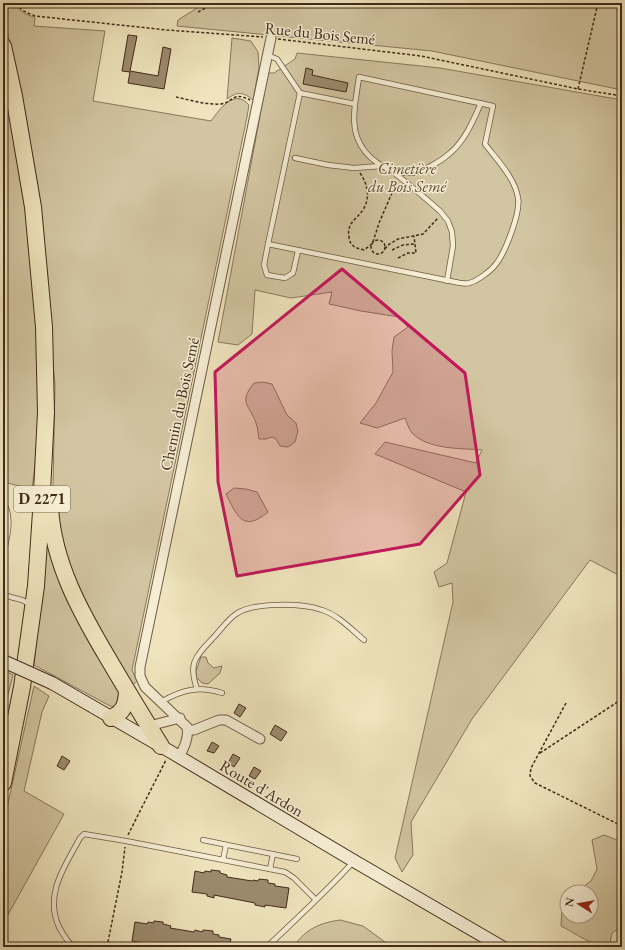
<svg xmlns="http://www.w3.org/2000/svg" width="625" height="950" font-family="'EB Garamond',serif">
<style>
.green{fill:#d2c5a1;stroke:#8a785d}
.building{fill:#9c8b6e;stroke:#422b19}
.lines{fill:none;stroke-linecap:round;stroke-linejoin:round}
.lane-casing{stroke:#6d5942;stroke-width:6}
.street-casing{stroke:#6d5942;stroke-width:11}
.secondary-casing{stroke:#422b19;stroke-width:14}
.highway-casing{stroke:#422b19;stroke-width:18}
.path{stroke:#422b19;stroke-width:1.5;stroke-dasharray:3 2;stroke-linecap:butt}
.lane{stroke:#f5edd4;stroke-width:4.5}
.street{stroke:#f5edd4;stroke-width:9}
.secondary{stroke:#f5edd4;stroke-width:12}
.highway{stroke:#efe4bd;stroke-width:16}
.secondary-bridge-casing{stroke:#422b19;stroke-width:14;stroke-linecap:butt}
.secondary-bridge{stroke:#f5edd4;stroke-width:12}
.marked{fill:#c2185b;fill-opacity:0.2;stroke:#c2185b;stroke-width:3;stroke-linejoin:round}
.labels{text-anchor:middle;stroke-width:3;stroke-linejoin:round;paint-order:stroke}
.shield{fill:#f5edd4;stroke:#786551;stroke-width:1}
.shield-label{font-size:15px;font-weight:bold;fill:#422b19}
.street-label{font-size:16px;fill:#422b19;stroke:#f5edd4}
.park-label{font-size:16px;font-style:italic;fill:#5f4a34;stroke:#f5edd4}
</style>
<rect width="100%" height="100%" fill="#efe4bd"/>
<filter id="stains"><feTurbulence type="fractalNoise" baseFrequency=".005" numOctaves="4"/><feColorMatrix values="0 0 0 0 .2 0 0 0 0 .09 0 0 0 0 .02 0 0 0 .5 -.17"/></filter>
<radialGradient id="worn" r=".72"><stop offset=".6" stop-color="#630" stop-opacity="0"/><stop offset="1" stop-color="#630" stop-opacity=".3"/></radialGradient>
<g class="green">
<path d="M3 3H15C20 12 26 15 35 17L34 26 105 31 93 101 211 121C220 109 234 88 249 105L247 117 132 670 137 681 131 687 79 597 62 540 53 485 55 385 36 179 3 10Z"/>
<polygon points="205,3 622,3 622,90 432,51 177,26 178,20"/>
<path d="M232 38 251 41 258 52 259 68 253 100C243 92 238 91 227 99Z"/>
<path d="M297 53 440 68 622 100V577L590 560 472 719 411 822 413 855 402 872 395 858 453 602 452 583 439 587 434 572 447 563 466 492 375 454 385 442 476 463 482 450C460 448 429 450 412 433 409 429 407 423 405 418L377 428 360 423 376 403 393 372 392 351 394 337 408 327 399 317 361 311 329 304 332 292 291 298 255 290 252 334 238 345 218 342 268 73H274L295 59Z"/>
<path d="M3 72C21 168 35 264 38 362 39 405 38 447 32 489L3 482Z"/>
<path d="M263 382 272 384 287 415 296 423 298 431 295 442 288 447 280 446 276 439 272 437 266 439H259C258 434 258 428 256 423 249 404 238 403 254 383Z"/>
<path d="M234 488 246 489 257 492 268 512C243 533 237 516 226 494Z"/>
<polygon points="47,528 119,684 119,707 110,706 34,665"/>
<polygon points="201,657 206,657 208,663 214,668 222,666 220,673 208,684 202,683 196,677 196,671"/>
<polygon points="3,670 13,675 3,714"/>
<polygon points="34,686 49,696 42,712 24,791 64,814 5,920 3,918 3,826"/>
<path d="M604 835 622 842V926L612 933 609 947C594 947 575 933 561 926L562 909 567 903V916H591V892H576L591 881 597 869 592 840Z"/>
<path d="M340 920 363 926 392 947H293C306 929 319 923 340 920Z"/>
</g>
<g class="building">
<polygon points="128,35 137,36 130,71 158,76 163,47 171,49 164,89 128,83 130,72 122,71"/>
<polygon points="306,68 313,70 312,75 348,83 346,92 303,84"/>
<polygon points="239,704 246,708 240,717 234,713"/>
<polygon points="275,725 287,732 281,741 270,734"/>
<polygon points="212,742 219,746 214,753 207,751"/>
<polygon points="233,754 240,758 234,767 228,763"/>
<polygon points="62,756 70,761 64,770 57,766"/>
<polygon points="254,767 261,771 255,779 249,776"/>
<polygon points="211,870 220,871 220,873 227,875 227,877 252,881 253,880 258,881 259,879 268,880 268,883 275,884 275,886 289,888 286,908 265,905 265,907 255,905 255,903 214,895 214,898 207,896 207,894 192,892 195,871 204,873 205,871 211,872"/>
<polygon points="154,921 163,922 163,924 171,926 170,928 194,932 195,930 202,932 203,930 213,931 213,934 219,935 219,937 231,939 229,947 151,947 152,945 132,941 135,922 147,924 148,922 153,923"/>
</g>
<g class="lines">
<g class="lane-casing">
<g id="lane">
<polyline points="267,55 277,59 300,93"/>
<path d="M359 77 493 106 485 144C497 160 515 178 518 198 521 212 505 253 496 264 492 270 476 282 469 283 466 284 463 283 460 283L268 244 300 93 355 104Z"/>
<path d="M355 104C354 115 353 126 357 137 365 159 388 174 411 173 423 172 441 161 449 154 465 141 473 121 481 103"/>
<polyline points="295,158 328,165 354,168 381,166"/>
<polyline points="392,171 418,192 440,211 448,221 452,232 453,246 447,281"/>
<polyline points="268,244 264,265 267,275 285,278 293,273 298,251"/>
<path d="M3 503C13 514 7 540 3 553"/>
<polyline points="3,595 22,600 30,604"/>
<path d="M197 689C188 663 195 657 213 638 220 631 227 620 236 614 253 602 302 603 322 610 338 615 351 629 364 640"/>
<path d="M161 702C183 689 199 686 222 693"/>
<polyline points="203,840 297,859"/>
<polyline points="223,860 226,845"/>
<polyline points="270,869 273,854"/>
<path d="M74 947C67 942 63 934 59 927 44 894 65 866 80 838L84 834 126 841 285 872 294 878 315 899"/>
<path d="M267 947C296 919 327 891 354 861"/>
</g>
</g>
<g class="street-casing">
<g id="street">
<polyline points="149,726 180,718"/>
<polyline points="188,730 194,730 219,720 226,720 260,739"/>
<path d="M179 757C184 748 189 738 187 727L145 687 140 676V667L271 38"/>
</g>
</g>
<g class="secondary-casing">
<polyline id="secondary" points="52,683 171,752 354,861 502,947"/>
</g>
<g class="highway-casing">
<g id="highway">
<polyline points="3,46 14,96 33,207 44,327 46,412 41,512 36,586 22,687 3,783"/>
<path d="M50 507C53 563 81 613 109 660 126 689 143 717 161 746"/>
<path d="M111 718C124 712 126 705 127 692"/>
</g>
</g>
<g class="path">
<path d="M17 3C20 11 28 13 35 16L167 30 263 37"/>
<polyline points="198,12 215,3"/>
<polyline points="278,39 421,56 578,89 622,96"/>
<polyline points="578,89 598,3"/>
<path d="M176 97C190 100 206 105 221 104 234 102 232 91 250 100"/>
<path d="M360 173C367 183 370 195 365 206 360 218 346 221 349 237 350 246 355 248 364 250L372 244 374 239 379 223 392 193 399 184"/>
<circle cx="378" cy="247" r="7"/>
<polyline points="385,249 388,245 398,239 423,234 438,218"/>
<polyline points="392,250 403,245 415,244"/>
<polyline points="398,258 408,253 416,253 414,236"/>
<polyline points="566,703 531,768 530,776 535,783 622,826"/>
<polyline points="540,753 622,699"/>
<polyline points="128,835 138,815 166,760"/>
<polyline points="107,947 122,872 125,847"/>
</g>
<use href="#lane" class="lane"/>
<use href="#street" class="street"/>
<use href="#secondary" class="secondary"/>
<use href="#highway" class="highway"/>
<g class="secondary-bridge-casing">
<polyline id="secondary-bridge" points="3,661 52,683"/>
</g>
<use href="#secondary-bridge" class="secondary-bridge"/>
</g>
<path class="marked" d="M342 269 465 373 480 475 420 544 237 576 218 482 215 372Z"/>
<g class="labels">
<rect class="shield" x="14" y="486" width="56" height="26" rx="3"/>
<g class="shield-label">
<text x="42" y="504">D 2271</text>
</g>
<g class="street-label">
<text transform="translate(320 33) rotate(6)" y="6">Rue du Bois Semé</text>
<text transform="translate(179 404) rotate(-78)" y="6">Chemin du Bois Semé</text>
<text transform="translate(262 788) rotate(31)" y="6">Route d'Ardon</text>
</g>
<g class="park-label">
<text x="407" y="174">Cimetière<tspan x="407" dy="18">du Bois Semé</tspan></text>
</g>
</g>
<rect width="625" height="950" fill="none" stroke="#efe4bd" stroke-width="16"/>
<rect x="4" y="4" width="617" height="942" fill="none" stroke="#422b19" stroke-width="2"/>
<rect x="8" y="8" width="609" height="934" fill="none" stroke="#422b19"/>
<g transform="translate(579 904) rotate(281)"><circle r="19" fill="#f5edd4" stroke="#ad9f89"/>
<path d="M0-3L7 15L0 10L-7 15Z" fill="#8f2418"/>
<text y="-6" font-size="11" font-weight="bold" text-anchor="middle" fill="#422b19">N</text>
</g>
<rect width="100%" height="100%" filter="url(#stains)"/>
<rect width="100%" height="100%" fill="url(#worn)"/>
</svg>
